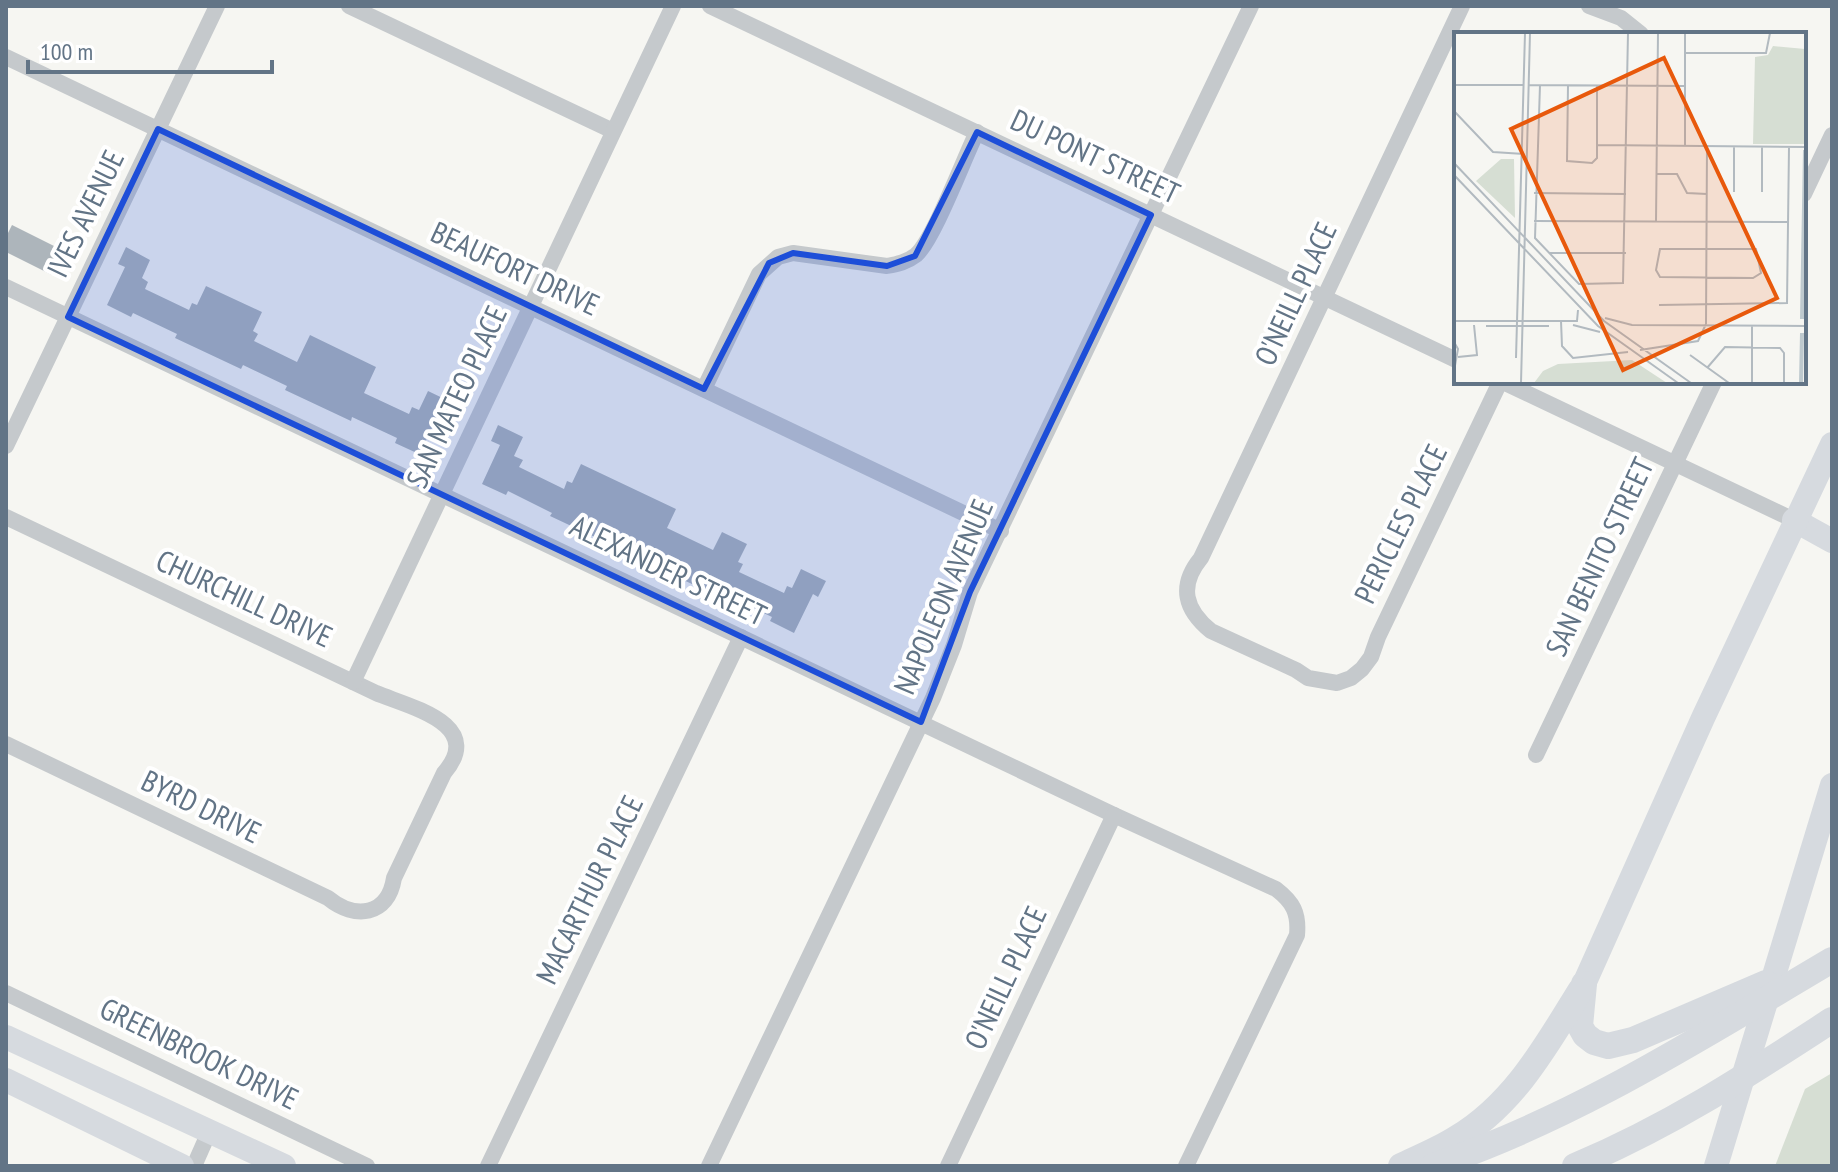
<svg xmlns="http://www.w3.org/2000/svg" width="1838" height="1172" font-family="'PT Sans Narrow',sans-serif">
<style>
.green{fill:#d6ded3}
.building{fill:#adb5bb}
.lines{fill:none;stroke-linecap:round;stroke-linejoin:round}
.minor{stroke:#c5c9cc;stroke-width:16}
.secondary{stroke:#d6dadf;stroke-width:24}
.primary{stroke:#d6dadf;stroke-width:26}
.marked{fill:#1d4ed8;fill-opacity:0.2;stroke:#1d4ed8;stroke-width:6;stroke-linejoin:round}
.labels{text-anchor:middle;stroke-width:8;stroke-linejoin:round;paint-order:stroke}
.street-label{font-size:30px;fill:#627486;stroke:#fff}
.inset-river{fill:none;stroke:#bec9ce;stroke-width:4}
.inset-road{fill:none;stroke:#b2bac0;stroke-width:2}
.view{fill:#e8590c;fill-opacity:0.15;stroke:#e8590c;stroke-width:4}
.inset-edge{fill:none;stroke:#627486;stroke-width:4}
</style>
<rect width="100%" height="100%" fill="#f6f6f2"/>
<polygon class="green" points="1832,1073 1832,1166 1775,1166 1805,1089"/>
<g class="building">
<polygon points="12,225 64,251 52,275 6,252 6,237"/>
<polygon points="126,247 150,260 142,278 148,282 145,289 189,310 192,303 197,305 206,286 262,312 253,331 258,334 254,341 297,362 310,335 376,367 364,393 409,414 412,407 419,410 428,391 453,403 445,419 438,416 419,454 395,443 397,438 352,417 351,421 285,390 287,386 243,365 241,369 175,338 177,334 133,313 131,317 107,305 125,267 118,264"/>
<polygon points="498,425 523,437 514,456 523,460 519,467 564,489 567,481 572,483 581,464 676,509 667,528 713,550 722,532 747,544 738,562 743,564 739,572 784,593 787,586 792,588 801,569 826,581 818,597 813,594 794,633 770,621 772,617 728,596 726,600 660,569 662,565 618,543 616,547 550,516 552,513 508,491 506,495 482,484 500,445 491,441"/>
</g>
<g class="lines">
<g class="minor">
<polyline points="349,6 613,131"/>
<polyline points="710,6 1456,360"/>
<path d="M1462 6 1201 558C1178 586 1185 610 1211 631L1296 670 1308 678 1337 683 1351 678 1362 669 1371 657 1378 637 1500 382"/>
<polyline points="1589,6 1621,18 1641,34"/>
<polyline points="6,57 1001,531"/>
<polyline points="1804,194 1832,135"/>
<path d="M6 287 1114 815 1276 889C1293 902 1299 913 1297 935L1186 1166"/>
<polyline points="1503,382 1794,520"/>
<path d="M704 389 759 274 778 257 793 253 887 266C898 264 907 262 916 255 934 239 964 158 977 132"/>
<polyline points="6,446 217,6"/>
<path d="M6 517 376 693C410 707 486 724 444 773L394 878C388 916 355 920 328 898L6 744"/>
<polyline points="353,682 673,6"/>
<polyline points="1536,755 1714,382"/>
<polyline points="6,993 367,1166"/>
<polyline points="194,1166 209,1132"/>
<polyline points="488,1166 741,637"/>
<polyline points="709,1166 933,698 954,645 970,592 1251,6"/>
<polyline points="948,1166 1114,815"/>
</g>
<g class="secondary">
<polyline points="1794,520 1832,541"/>
<polyline points="1584,984 1703,718 1832,444"/>
<polyline points="6,1037 284,1166"/>
<polyline points="6,1080 182,1166"/>
<polyline points="1716,1166 1832,785"/>
</g>
<g class="primary">
<polyline points="1584,984 1580,1026 1585,1035 1594,1042 1608,1046 1633,1040 1766,983"/>
<path d="M1401 1166C1420 1157 1440 1149 1457 1138 1514 1104 1546 1046 1580 991"/>
<path d="M1433 1166C1576 1118 1703 1036 1832 960"/>
<path d="M1575 1166C1670 1126 1746 1076 1832 1020"/>
</g>
</g>
<path class="marked" d="M158 129 704 389 769 263 793 253 887 266 915 256 977 132 1151 215 970 592 921 722 68 317Z"/>
<g class="labels">
<g class="street-label">
<text transform="translate(1095 157) rotate(25)" y="10">DU PONT STREET</text>
<text transform="translate(86 214) rotate(-64)" y="10">IVES AVENUE</text>
<text transform="translate(515 269) rotate(25)" y="10">BEAUFORT DRIVE</text>
<text transform="translate(1296 294) rotate(-65)" y="10">O'NEILL PLACE</text>
<text transform="translate(457 397) rotate(-65)" y="10">SAN MATEO PLACE</text>
<text transform="translate(1401 524) rotate(-64)" y="10">PERICLES PLACE</text>
<text transform="translate(1600 557) rotate(-65)" y="10">SAN BENITO STREET</text>
<text transform="translate(668 571) rotate(26)" y="10">ALEXANDER STREET</text>
<text transform="translate(944 597) rotate(-67)" y="10">NAPOLEON AVENUE</text>
<text transform="translate(244 599) rotate(25)" y="10">CHURCHILL DRIVE</text>
<text transform="translate(201 807) rotate(26)" y="10">BYRD DRIVE</text>
<text transform="translate(590 890) rotate(-64)" y="10">MACARTHUR PLACE</text>
<text transform="translate(1006 978) rotate(-65)" y="10">O'NEILL PLACE</text>
<text transform="translate(199 1054) rotate(26)" y="10">GREENBROOK DRIVE</text>
</g>
</g>
<g transform="translate(1454 32)">
<rect width="352" height="352" fill="#f6f6f2"/>
<path d="M319 14 351 17 350 112H299L301 25 314 23ZM47 127H60L61 186 22 149ZM178 328 213 351H80L89 339 104 332Z" fill="#d6ded3"/>
<path class="inset-river" d="M348 287 351 118M347 351 348 301"/>
<path class="inset-road" d="M231 21H312L316 1M0 53H70M75 53 231 54M86 53 81 206 125 252 169 251 174 1M114 53 113 129 138 131 143 126V54M0 79 39 120 70 122M143 113 352 115M231 114V1M0 131 150 289 237 351M203 142H223L233 161 253 162M0 143 144 294 224 351M280 160V114M308 160V115M80 161 172 162M80 189 335 190M202 189 204 1M206 217H302L307 241 299 246 206 245 202 238ZM95 221H172M205 273 333 271 335 115M151 286 178 293 352 294M0 289H123L124 278M107 289 108 314 119 326 174 320M252 292 253 114M119 293 146 300M32 294H95M0 310 4 317 0 339M186 318 244 309 252 292M236 323 275 351M4 325 23 323 20 293M62 326 71 1M253 336 271 315 326 316 330 321V351M67 351 76 1M298 351V294"/>
<path class="view" d="M210 26 323 266 169 338 57 97Z"/>
<rect width="352" height="352" class="inset-edge"/>
</g>
<rect width="1838" height="1172" fill="none" stroke="#627486" stroke-width="16"/>
<path d="M28 60v12h244v-12" fill="none" stroke="#627486" stroke-width="4"/>
<text x="40" y="60" font-size="24" fill="#627486" stroke="#ffffff" stroke-width="6" paint-order="stroke">100 m</text>
</svg>
